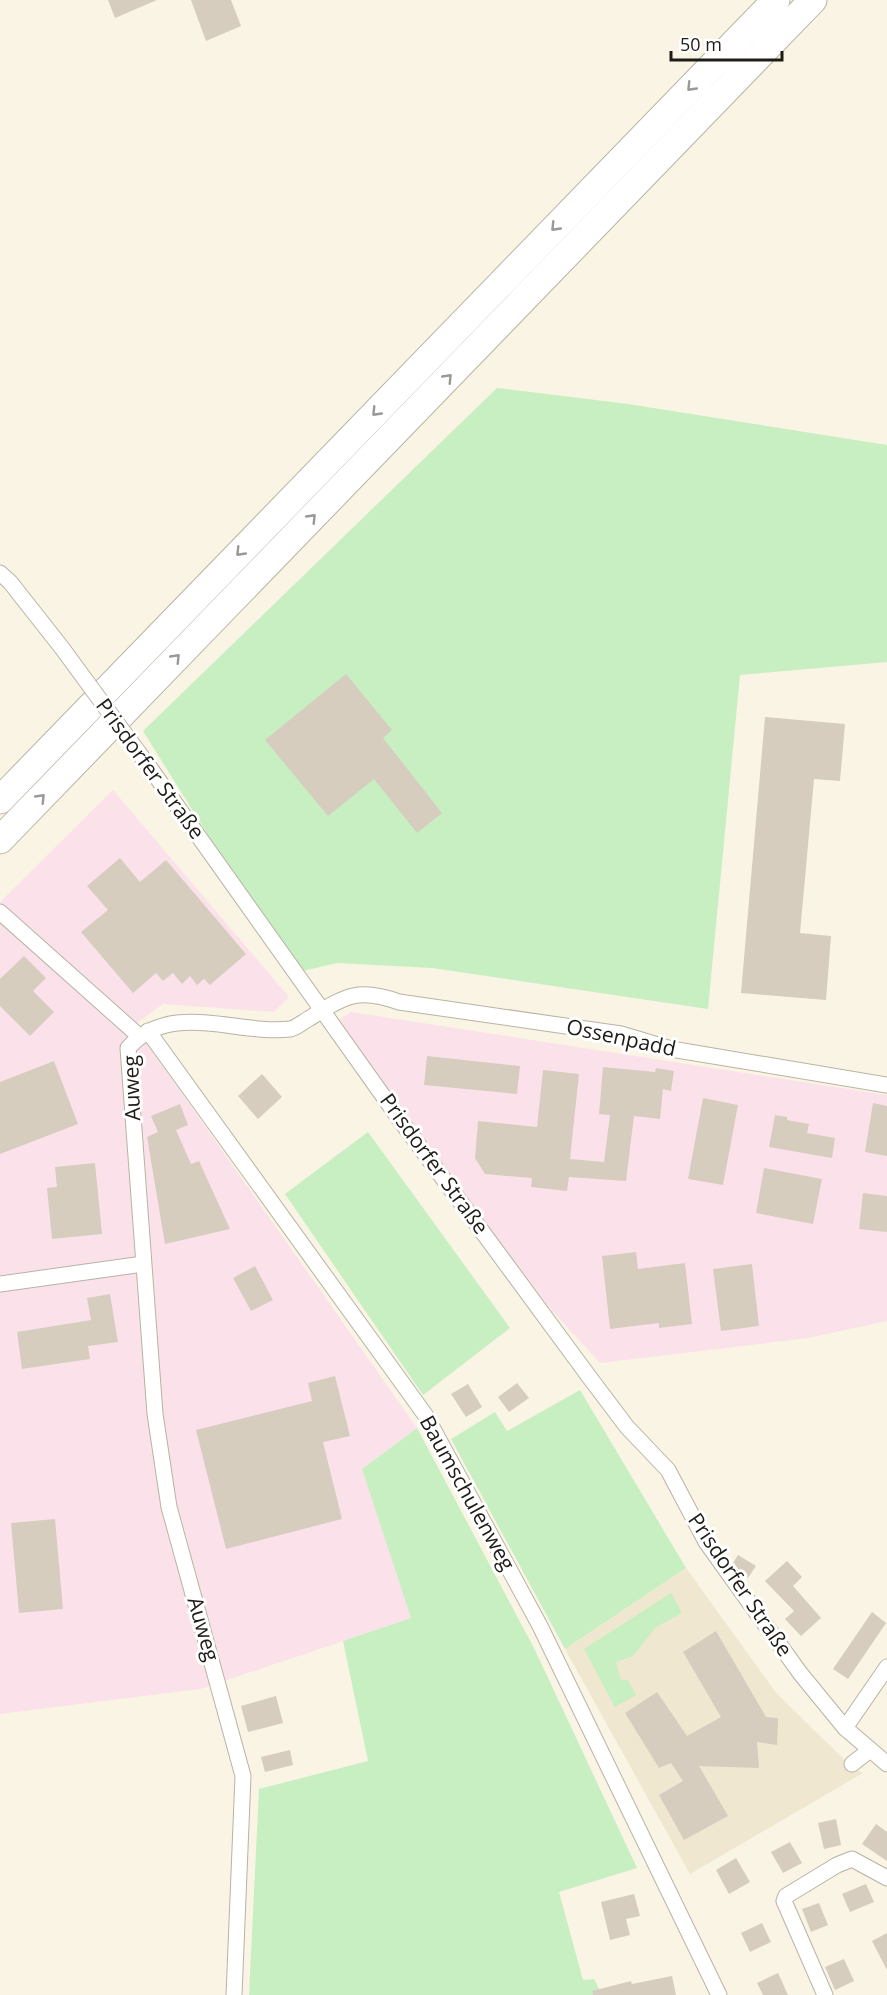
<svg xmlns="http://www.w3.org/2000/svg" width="887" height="1995" font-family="'Open Sans',sans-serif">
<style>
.built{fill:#efe7d0}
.industrial{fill:#fbe2ea}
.green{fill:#c8efc2}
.building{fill:#d6cdbf}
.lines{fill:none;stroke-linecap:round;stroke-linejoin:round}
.street-casing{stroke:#b8b3a4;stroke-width:17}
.highway-casing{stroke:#b8b3a4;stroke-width:29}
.street{stroke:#fff;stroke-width:15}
.highway{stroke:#fff;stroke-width:27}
.street-bridge-casing{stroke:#b8b3a4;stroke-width:17;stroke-linecap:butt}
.street-bridge{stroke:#fff;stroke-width:15}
.oneway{stroke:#9a9997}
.labels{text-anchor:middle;stroke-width:6;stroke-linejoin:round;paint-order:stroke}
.street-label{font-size:21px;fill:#1e1c17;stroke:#fff}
</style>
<rect width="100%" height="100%" fill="#f9f4e3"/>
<polygon class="built" points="686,1568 777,1694 853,1768 863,1773 690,1874 565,1649"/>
<g class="industrial">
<polygon points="113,790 289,997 274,1012 163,1004 134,1025 417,1428 362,1469 412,1618 200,1689 0,1714 0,902"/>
<polygon points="351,1012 887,1095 887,1321 809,1338 600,1363 506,1260 330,1026"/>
</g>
<g class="green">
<polygon points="497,388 628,404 887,445 887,662 740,675 708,1009 432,968 337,963 294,973 143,731"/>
<polygon points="368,1132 510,1328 423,1395 285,1194"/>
<polygon points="580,1390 686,1568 565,1649 451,1439 495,1412 507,1431"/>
<polygon points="417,1428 535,1650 637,1868 559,1892 583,1980 594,1979 602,1995 249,1995 259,1789 368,1761 343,1641 411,1618 362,1469"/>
<polygon points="671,1593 682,1613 656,1627 633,1656 616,1662 621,1680 628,1680 636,1695 615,1707 584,1649"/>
</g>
<g class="building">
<polygon points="108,0 157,0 115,18"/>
<polygon points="191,0 231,0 241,26 206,41"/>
<polygon points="346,674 392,730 383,738 442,813 417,833 374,779 328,816 265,740"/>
<polygon points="765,717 845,724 840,781 814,779 800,933 831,936 826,1000 741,993"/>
<polygon points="120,858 140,882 166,860 246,954 210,985 204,979 197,985 190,976 182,984 173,973 163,981 156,973 133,993 81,932 108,910 87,886"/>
<polygon points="24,956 46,978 33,991 54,1012 30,1036 0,1006 0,979"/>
<polygon points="427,1056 520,1066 517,1094 424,1085"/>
<polygon points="54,1061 78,1124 0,1154 0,1082"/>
<polygon points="603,1067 655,1072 656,1068 674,1071 671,1091 663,1089 660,1119 634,1116 626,1181 569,1177 567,1191 531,1187 532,1178 485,1174 475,1158 478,1121 537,1127 543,1070 579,1074 570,1159 604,1162 610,1115 599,1114"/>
<polygon points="262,1074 282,1097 258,1119 238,1096"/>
<polygon points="703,1098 738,1105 723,1185 688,1179"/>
<polygon points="873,1103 887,1106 887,1156 865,1152"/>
<polygon points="180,1104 188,1125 176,1130 191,1164 199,1161 230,1229 165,1244 147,1137 158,1132 151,1116"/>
<polygon points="775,1115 787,1117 787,1120 809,1124 807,1133 835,1138 832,1158 769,1147"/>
<polygon points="95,1163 102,1234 52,1239 47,1188 57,1187 55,1167"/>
<polygon points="764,1168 822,1179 813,1224 756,1213"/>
<polygon points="863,1193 887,1196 887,1232 859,1229"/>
<polygon points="636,1252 638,1269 685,1263 692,1324 659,1328 659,1323 610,1329 602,1256"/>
<polygon points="752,1264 759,1326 721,1331 713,1269"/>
<polygon points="255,1266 273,1300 251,1311 233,1278"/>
<polygon points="110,1294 118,1342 88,1346 90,1359 22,1369 17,1332 91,1320 87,1298"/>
<polygon points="335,1376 350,1436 323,1442 342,1519 226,1549 196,1430 312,1401 308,1383"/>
<polygon points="517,1383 529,1398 509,1412 498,1397"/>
<polygon points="468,1384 482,1407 466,1417 451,1394"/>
<polygon points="55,1519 63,1609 19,1613 11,1523"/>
<polygon points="738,1555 756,1566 748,1578 740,1572 733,1563"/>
<polygon points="787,1561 802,1577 793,1586 821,1618 801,1636 785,1619 794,1611 765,1581"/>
<polygon points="872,1612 886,1623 848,1679 833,1669"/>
<polygon points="716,1631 766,1717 778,1718 777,1745 757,1742 759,1768 699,1766 728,1816 684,1840 659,1795 683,1781 671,1763 659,1768 625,1713 657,1692 687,1736 721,1717 683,1652"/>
<polygon points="276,1696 283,1723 248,1732 241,1706"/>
<polygon points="290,1750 293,1765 265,1772 261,1757"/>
<polygon points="836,1819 841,1845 824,1849 818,1823"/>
<polygon points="876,1824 887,1832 887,1861 862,1844"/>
<polygon points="790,1842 802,1863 783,1873 771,1852"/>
<polygon points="736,1858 750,1882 729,1894 716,1870"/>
<polygon points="866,1884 874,1902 850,1912 842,1894"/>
<polygon points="634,1894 640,1916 626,1919 630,1935 610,1940 601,1902"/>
<polygon points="819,1903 828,1925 811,1932 802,1909"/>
<polygon points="762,1923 771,1942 750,1952 741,1933"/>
<polygon points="887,1933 887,1970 872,1941"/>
<polygon points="844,1959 854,1981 835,1990 825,1967"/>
<polygon points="778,1973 788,1995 763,1995 757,1983"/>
<polygon points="672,1976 676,1995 593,1995 592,1991 631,1981 632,1984"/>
</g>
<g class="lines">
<g class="street-casing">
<g id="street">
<polyline points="0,573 10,582 62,648"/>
<polyline points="150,768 403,1124 590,1378 627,1427 668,1470 706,1542 800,1673 845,1728 887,1764"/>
<polyline points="0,912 139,1036"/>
<polyline points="148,1031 426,1416 540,1626 719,1995"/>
<polyline points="0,1284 143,1264"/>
<polyline points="845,1728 887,1667"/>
<polyline points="852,1764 870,1750"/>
<path d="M234 1995 243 1776 169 1507 155 1414 128 1048C171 1000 235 1035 290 1029 296 1028 304 1021 310 1018 345 996 358 987 399 1002L621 1034 671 1049 887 1085"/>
<polyline points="825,1995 784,1901 786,1896 837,1865 852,1859 887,1878"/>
</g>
</g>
<g class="highway-casing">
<g id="highway">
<polyline points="0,800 776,0"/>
<polyline points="0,840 813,0"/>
</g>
</g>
<use href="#street" class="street"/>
<use href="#highway" class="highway"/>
<g class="street-bridge-casing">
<polyline id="street-bridge" points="62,648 150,768"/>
</g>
<use href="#street-bridge" class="street-bridge"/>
</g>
<defs><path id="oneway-chevron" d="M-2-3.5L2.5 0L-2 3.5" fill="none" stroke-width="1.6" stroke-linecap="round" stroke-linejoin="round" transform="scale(1.5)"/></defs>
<g class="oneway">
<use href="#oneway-chevron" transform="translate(691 87) rotate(134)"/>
<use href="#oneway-chevron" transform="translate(555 227) rotate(134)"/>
<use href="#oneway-chevron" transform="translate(448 378) rotate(-46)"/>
<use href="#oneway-chevron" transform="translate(376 412) rotate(134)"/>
<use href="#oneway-chevron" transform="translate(312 518) rotate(-46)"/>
<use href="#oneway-chevron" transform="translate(240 552) rotate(134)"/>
<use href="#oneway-chevron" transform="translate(176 658) rotate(-46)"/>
<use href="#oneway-chevron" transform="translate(41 798) rotate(-46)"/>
</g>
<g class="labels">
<g class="street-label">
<text transform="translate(150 769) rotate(54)" y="7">Prisdorfer Straße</text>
<text transform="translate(621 1038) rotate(12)" y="7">Ossenpadd</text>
<text transform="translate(132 1088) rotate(-92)" y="7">Auweg</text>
<text transform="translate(434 1164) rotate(54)" y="7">Prisdorfer Straße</text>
<text transform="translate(467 1493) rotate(61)" y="7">Baumschulenweg</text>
<text transform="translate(740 1585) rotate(56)" y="7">Prisdorfer Straße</text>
<text transform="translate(203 1629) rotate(74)" y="7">Auweg</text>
</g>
</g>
<path d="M671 51v9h111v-9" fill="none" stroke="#1e1c17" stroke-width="3"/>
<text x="680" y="51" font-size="18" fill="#1e1c17" stroke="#ffffff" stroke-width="4.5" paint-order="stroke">50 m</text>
</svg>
